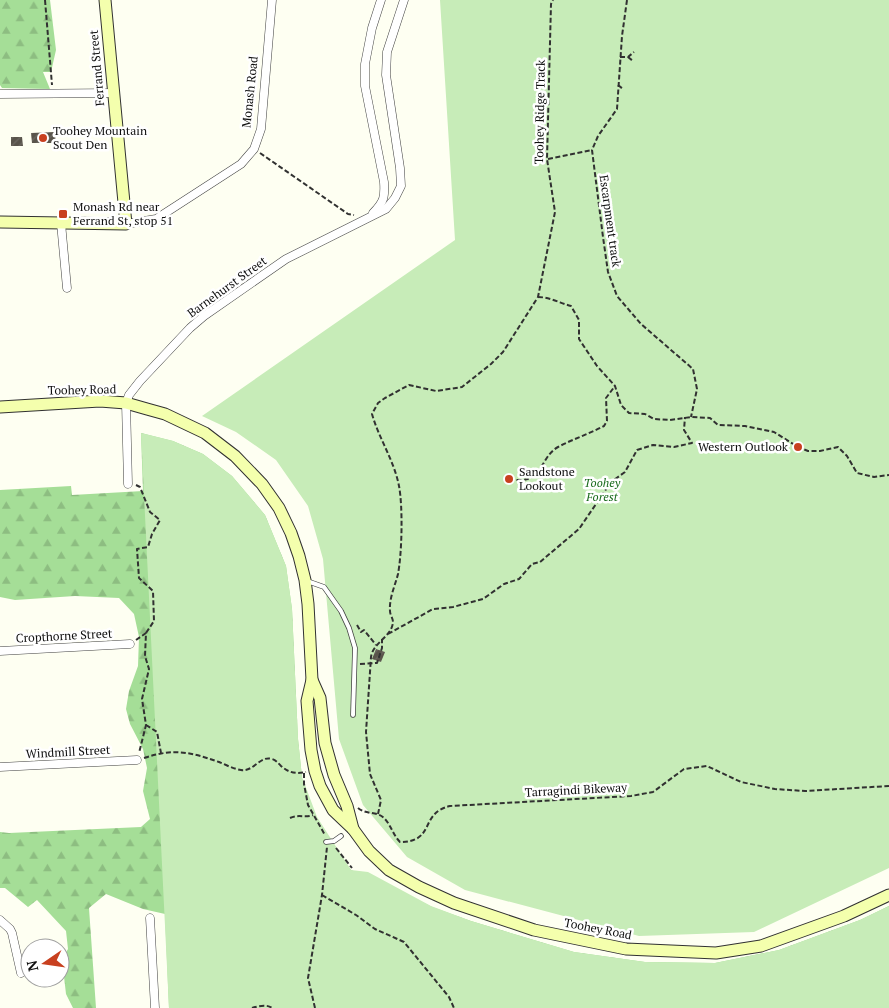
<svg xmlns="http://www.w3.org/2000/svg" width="889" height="1008" font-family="'PT Serif',serif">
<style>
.forest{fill:url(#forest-firs)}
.park{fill:#c7ecb8}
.building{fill:url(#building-hatch)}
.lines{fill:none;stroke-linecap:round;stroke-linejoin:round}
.lane-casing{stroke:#424242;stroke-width:5.5}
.street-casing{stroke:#424242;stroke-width:9}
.secondary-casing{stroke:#313131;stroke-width:13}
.path{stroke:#313131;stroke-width:2;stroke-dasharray:5 2.5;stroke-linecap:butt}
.lane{stroke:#fff;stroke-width:4}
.street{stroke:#fff;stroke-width:8}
.secondary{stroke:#f4ffad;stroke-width:11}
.poi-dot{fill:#c8401f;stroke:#fff;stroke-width:2}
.labels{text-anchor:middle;stroke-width:5;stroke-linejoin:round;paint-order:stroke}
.street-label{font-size:12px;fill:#0f0f0f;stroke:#fff}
.poi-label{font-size:12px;fill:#0f0f0f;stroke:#fff;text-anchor:start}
.park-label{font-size:12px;font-style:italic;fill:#1b6c1e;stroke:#fff}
</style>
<defs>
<pattern id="forest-firs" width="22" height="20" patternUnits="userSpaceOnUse" patternTransform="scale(1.25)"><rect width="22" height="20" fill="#a5de97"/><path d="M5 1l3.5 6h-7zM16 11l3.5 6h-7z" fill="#8dbd81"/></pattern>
<pattern id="building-hatch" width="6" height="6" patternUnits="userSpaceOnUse" patternTransform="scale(1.25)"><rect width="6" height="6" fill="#59544b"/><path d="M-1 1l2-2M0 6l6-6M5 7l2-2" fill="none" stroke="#6c6861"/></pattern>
</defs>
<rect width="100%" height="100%" fill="#fefff2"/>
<g class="forest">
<polygon points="0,0 50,0 56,50 51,72 43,72 50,89 2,88 0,85"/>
<polygon points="141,433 173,441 203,454 232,476 265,515 286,566 292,609 298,739 302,777 283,779 351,870 398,890 432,907 471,921 574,952 645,962 715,963 779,950 860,920 889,906 889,1008 169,1008 165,914 143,909 106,894 89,908 96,1008 73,1008 66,994 62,959 68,949 66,931 37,900 28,907 5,888 0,888 0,832 9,833 141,827 150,819 143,791 147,768 143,749 130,724 126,709 129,691 138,666 139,637 134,614 119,598 75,596 15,600 0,597 0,490 71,486 72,495 143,491"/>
</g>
<g class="park">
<polygon points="440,0 889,0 889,868 754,932 639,936 465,890 407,857 363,805 339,739 323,559 308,506 276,460 236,432 202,416 455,240"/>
<polygon points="141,433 173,441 203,454 232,476 265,515 286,566 292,609 298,739 302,777 317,817 351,870 368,872 431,906 471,921 574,952 645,962 715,963 779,950 860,920 889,906 889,1008 169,1008"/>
</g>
<g class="building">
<polygon points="55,132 56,143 32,143 31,133"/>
<polygon points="11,137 22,137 23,146 11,146"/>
<polygon points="376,649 385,652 381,662 372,659"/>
</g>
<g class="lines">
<g class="lane-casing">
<g id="lane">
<polyline points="307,581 324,587 341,611 349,628 355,648 353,715"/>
<polyline points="326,842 334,841 341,836"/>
</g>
</g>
<g class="street-casing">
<g id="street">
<polyline points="0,94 113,93"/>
<path d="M373 213C384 202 385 197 384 182L365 86V64L372 28 381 0"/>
<polyline points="61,223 67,288"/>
<polyline points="126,224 156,219 241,164 254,149 261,129 272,0"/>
<polyline points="128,484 126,403 129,395 140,381 190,328 204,316 286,259 386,209 395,198 401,186 400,168 386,75 387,52 404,0"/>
<polyline points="0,651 130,644"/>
<polyline points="0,767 137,760"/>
<polyline points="150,918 155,1008"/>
<polyline points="0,920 10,929 12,933 21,973"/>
</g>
</g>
<g class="secondary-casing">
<g id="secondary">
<polyline points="0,222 126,224 105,0"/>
<polyline points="0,407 100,401 126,403 147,409 165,414 205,433 235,456 262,484 279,508 291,533 299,556 305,580 308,604 312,680 307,701 311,750 315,771 320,786 333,810 353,829 369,851 389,870 419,887 454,903 534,930 626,949 716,953 761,946 844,916 889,895"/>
<polyline points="312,680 320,698 325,743 334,775 347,806 353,829"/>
</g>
</g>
<g class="path">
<polyline points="45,0 52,85"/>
<polyline points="627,0 622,36 617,109 598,136 592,150 603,237 608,272 617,296 641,324 693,369 697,389 691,417"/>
<polyline points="620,57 628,57 634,52"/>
<polyline points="628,57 633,61"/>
<polyline points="618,85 623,89"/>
<polyline points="260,153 348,214 354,215"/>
<polyline points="548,159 592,150"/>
<path d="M538 297C549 297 560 303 571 306L579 320V339L597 366 615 386 621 405 629 413 645 414 654 419 670 420 691 417 710 418 718 425 745 426 774 432 798 447 808 451H820L838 447 847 456 857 473 874 477 889 475"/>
<path d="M509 479C545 486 538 458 558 447 573 439 589 434 604 426L607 421 606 398 615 386"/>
<polyline points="136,485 140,487 150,512 160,520 152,534 148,547 137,549 139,578 153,591 154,621 146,633"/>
<polyline points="357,625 361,632 364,630 376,645"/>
<polyline points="388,634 433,609 453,607 483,599 504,584 519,579 532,564 540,562 579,529 611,482 625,472 637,450 653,445 674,447 692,443 684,430 685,417"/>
<polyline points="136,640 146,633 145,656 149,669 142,699 146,725 139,753"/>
<polyline points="360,664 377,663 382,648 382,639"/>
<polyline points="146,725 157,732 161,753"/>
<path d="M144 758C174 748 190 752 219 762 226 765 234 769 241 770 254 772 260 755 272 759 276 760 278 763 281 766 289 773 296 774 306 772"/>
<polyline points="304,773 304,784 308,805 325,835"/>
<path d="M358 808C366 815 377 811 384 818 391 825 393 835 400 842 436 842 419 813 450 806L631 796 653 792 684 769 707 766 741 782 775 789 805 791 889 786"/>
<path d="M378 814 381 800 370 774 366 732 371 657C373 642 392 637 393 622 393 618 390 615 390 611 389 598 395 586 398 574 402 553 403 507 399 486 394 460 379 439 372 414L378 403 385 398 409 385 436 391 462 387 491 364 503 352 538 297 555 212 547 159 551 4 553 0"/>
<path d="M290 818C298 814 305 818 313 815"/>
<polyline points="336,848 352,868"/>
<polyline points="322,895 356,915 375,929 404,942 449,997 454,1008"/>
<path d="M252 1008C258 1006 267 1004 272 1008"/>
<polyline points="315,1008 308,978 322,895 327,847"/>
</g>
<use href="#lane" class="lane"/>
<use href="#street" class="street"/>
<use href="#secondary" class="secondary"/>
</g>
<g class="poi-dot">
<circle cx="43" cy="138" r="5"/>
<rect x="58" y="209" width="10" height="10" rx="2.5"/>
<circle cx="798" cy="447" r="5"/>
<circle cx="509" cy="479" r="5"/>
</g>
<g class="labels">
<g class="street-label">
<text transform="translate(97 68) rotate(-95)" y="4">Ferrand Street</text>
<text transform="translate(250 92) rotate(-84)" y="4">Monash Road</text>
<text transform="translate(540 112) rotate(-89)" y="4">Toohey Ridge Track</text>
<text transform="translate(610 221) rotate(82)" y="4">Escarpment track</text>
<text transform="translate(227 287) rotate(-36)" y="4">Barnehurst Street</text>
<text transform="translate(82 390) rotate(-1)" y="4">Toohey Road</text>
<text transform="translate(64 636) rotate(-3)" y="4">Cropthorne Street</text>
<text transform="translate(68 752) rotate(-3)" y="4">Windmill Street</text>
<text transform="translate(576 790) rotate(-3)" y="4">Tarragindi Bikeway</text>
<text transform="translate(598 929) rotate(11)" y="4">Toohey Road</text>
</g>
<g class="poi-label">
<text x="53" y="135">Toohey Mountain<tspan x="53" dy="14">Scout Den</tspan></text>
<text x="73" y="211">Monash Rd near<tspan x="73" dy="14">Ferrand St, stop 51</tspan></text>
<text x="788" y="451" text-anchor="end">Western Outlook</text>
<text x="519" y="476">Sandstone<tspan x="519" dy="14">Lookout</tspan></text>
</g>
<g class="park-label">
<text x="602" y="487">Toohey<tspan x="602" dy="14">Forest</tspan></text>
</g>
</g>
<g transform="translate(45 963) rotate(257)"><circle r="24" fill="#ffffff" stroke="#9f9f9f"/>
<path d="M0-4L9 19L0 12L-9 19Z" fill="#c8401f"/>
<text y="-8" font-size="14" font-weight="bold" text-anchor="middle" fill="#0f0f0f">N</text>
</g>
</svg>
